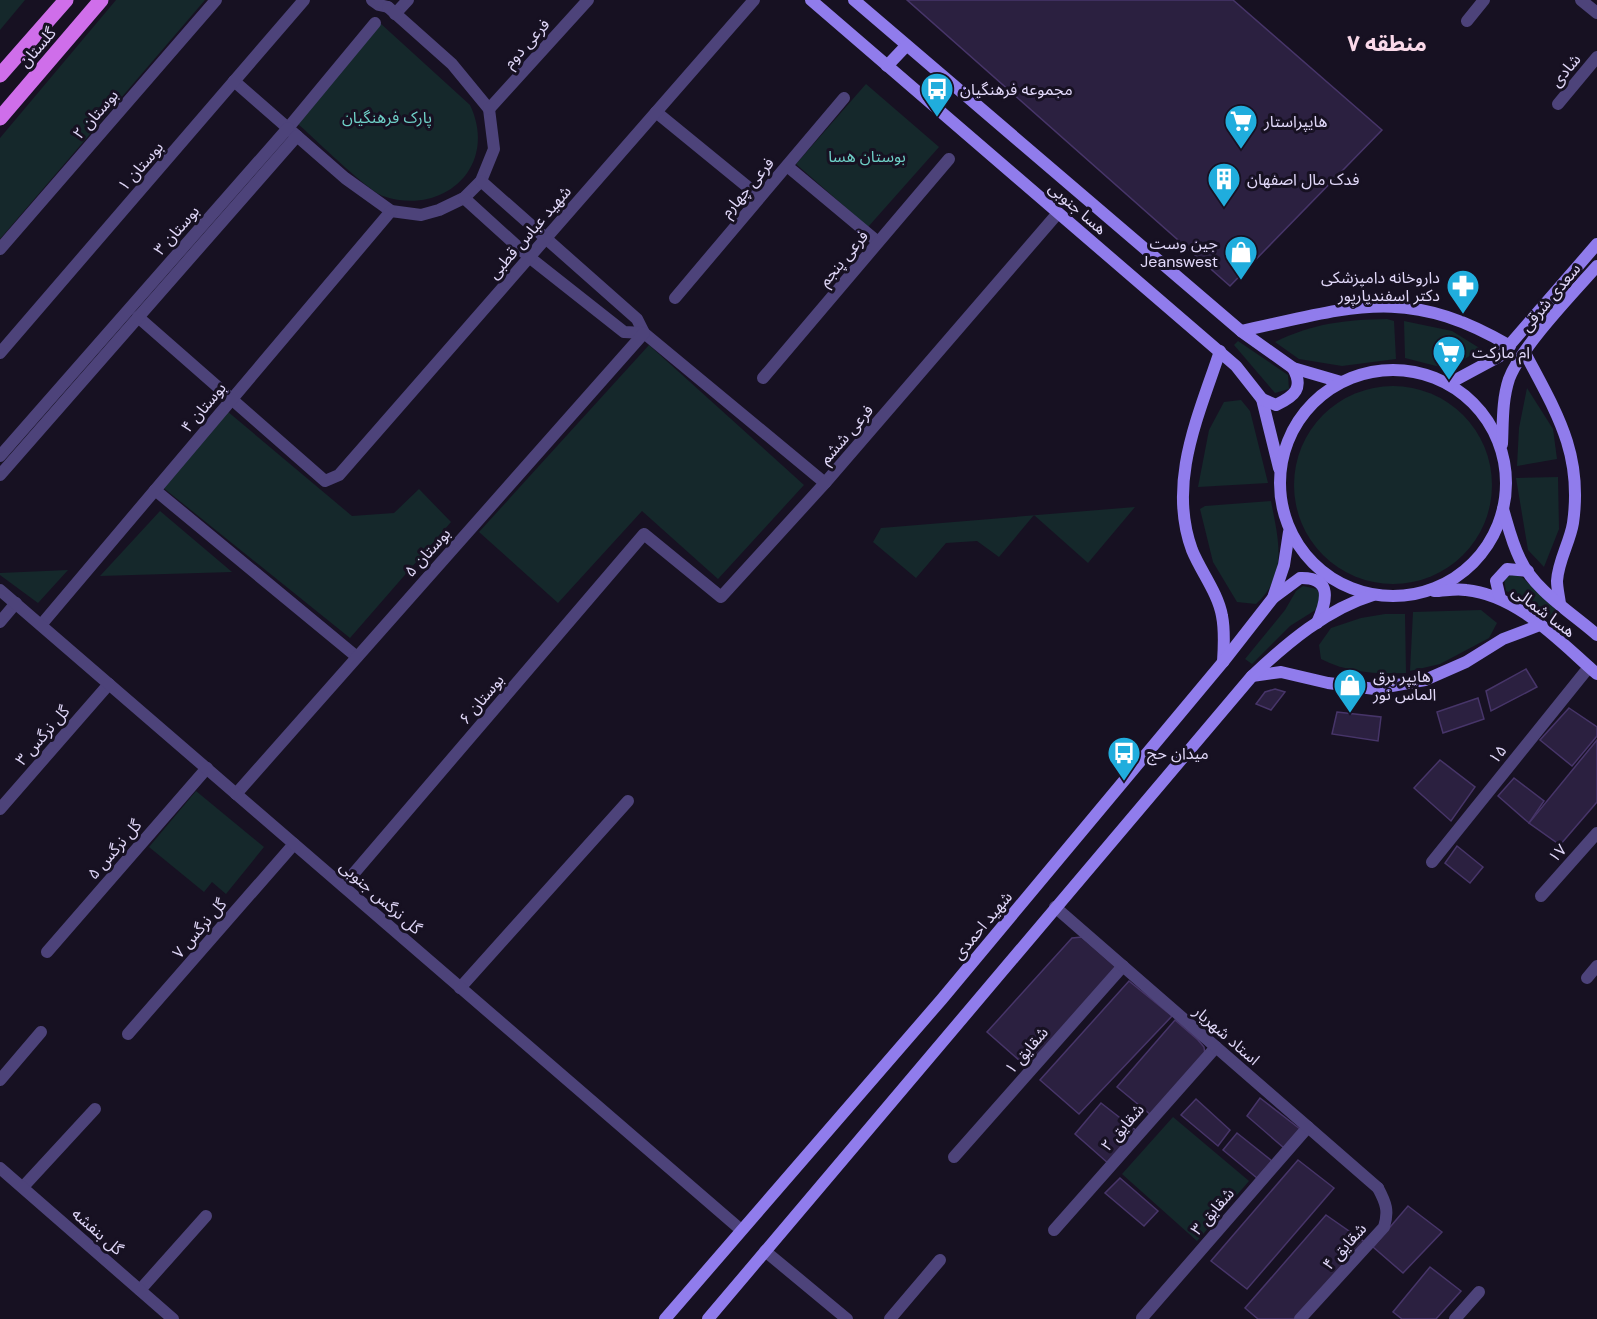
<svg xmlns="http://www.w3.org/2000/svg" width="1597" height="1319" font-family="'DM Sans','Noto Sans Arabic',sans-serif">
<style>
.green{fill:#15282b}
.building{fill:#2b2040;stroke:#473569;stroke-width:1.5}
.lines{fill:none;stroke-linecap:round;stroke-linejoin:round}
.minor{stroke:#4d437a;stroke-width:12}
.tertiary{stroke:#4d437a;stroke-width:12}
.secondary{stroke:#907cec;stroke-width:12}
.primary{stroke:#cf6eea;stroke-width:15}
.labels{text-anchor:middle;stroke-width:6;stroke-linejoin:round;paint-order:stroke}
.street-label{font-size:16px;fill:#e1d8f9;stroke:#171122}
.poi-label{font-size:16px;fill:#e1d8f9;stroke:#171122;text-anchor:start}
.park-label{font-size:16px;fill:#6ecfc6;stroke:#171122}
.district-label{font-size:22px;font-weight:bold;fill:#fad9e9;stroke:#171122}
</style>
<rect width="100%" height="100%" fill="#171122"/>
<g class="green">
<polygon points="0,0 25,0 0,30"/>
<polygon points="116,0 205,0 0,239 0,138"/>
<path d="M380 23 470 105C499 166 444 217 383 196 367 190 314 138 298 124Z"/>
<polygon points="866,84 939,147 868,227 796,164"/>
<path d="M1387 319 1394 321 1396 359 1342 366 1299 359 1275 342C1314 323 1344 320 1387 319Z"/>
<polygon points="1404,321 1452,331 1481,349 1448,369 1405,358"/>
<polygon points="1238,341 1288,375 1289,389 1275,393 1234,345"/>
<polygon points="649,345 804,485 718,579 642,511 558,603 479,532"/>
<circle cx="1393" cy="485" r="99"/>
<polygon points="1527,388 1553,429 1557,459 1517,466 1519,428"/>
<polygon points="1241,400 1250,411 1268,483 1198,487 1209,430 1224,402"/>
<polygon points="227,411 352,516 394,513 419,489 451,522 350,638 161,486"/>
<polygon points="1558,477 1559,529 1544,567 1528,550 1516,478"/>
<path d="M1271 501C1278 539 1289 574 1256 604L1237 602 1213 562 1200 509 1205 506Z"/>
<polygon points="1135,507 1088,563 1034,515 999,557 977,541 946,543 916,578 873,542 881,528"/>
<polygon points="160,511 232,572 100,576"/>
<polygon points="68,570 38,603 0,575 0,573"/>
<polygon points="1514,574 1523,578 1557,611 1549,619 1522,598 1506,591 1504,579"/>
<polygon points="1303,586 1317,589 1321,600 1317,609 1290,626 1252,664 1245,659 1285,610 1296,591"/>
<polygon points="1481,610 1497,623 1489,638 1440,664 1410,671 1413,612"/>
<path d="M1385 614H1405L1406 673C1375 674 1349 673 1321 659L1319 645 1331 628 1361 618Z"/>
<polygon points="196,791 264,847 226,894 212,882 204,892 149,847"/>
<polygon points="1173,1117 1249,1181 1197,1241 1122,1174"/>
</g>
<g class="building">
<polygon points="907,0 1233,0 1382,130 1230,286"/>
<polygon points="1526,669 1537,687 1491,711 1486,691"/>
<polygon points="1275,689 1285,692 1271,710 1256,704 1265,692"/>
<polygon points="1478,698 1484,719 1443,733 1437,712"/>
<polygon points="1569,708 1597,727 1597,736 1572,766 1540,740"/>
<polygon points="1337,712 1381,717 1378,741 1332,734"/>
<polygon points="1597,740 1597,802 1560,845 1529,823"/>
<polygon points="1440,760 1475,787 1451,821 1414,788"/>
<polygon points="1514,778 1544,801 1529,823 1498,796"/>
<polygon points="1457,846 1483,867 1470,883 1445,863"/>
<polygon points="1082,937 1117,968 1028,1068 987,1032 1072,938"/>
<polygon points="1129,981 1172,1016 1079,1114 1040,1080"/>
<polygon points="1175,1020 1198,1040 1204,1047 1205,1055 1151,1115 1117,1087"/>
<polygon points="1260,1098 1300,1129 1284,1148 1247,1116"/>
<polygon points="1196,1099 1230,1130 1218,1146 1181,1115"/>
<polygon points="1101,1103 1137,1131 1109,1164 1075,1134"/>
<polygon points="1237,1133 1272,1161 1257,1178 1223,1150"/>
<polygon points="1298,1160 1334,1188 1247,1289 1211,1261"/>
<polygon points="1120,1178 1158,1211 1144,1226 1105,1193"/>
<polygon points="1408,1206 1442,1232 1403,1273 1373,1247"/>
<polygon points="1326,1215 1366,1243 1297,1319 1258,1319 1245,1308"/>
<polygon points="1430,1267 1461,1291 1436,1319 1402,1319 1393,1312"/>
</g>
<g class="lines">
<g class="minor">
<polyline points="372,0 379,5 388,7"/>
<polyline points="1581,0 1597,13"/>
<polyline points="395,14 408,0"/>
<polyline points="1467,21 1484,0"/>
<polyline points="234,81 345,178 391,211 421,215 439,210 464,198 481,181 494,149 489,109 452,64 388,7"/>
<polyline points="1558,104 1597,57"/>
<polyline points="489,109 588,0"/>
<polyline points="656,112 760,197"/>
<polyline points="288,128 375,23"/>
<polyline points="787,166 878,242"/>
<polyline points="481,181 637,319 644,333 825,483"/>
<polyline points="464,198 529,257 624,332 644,333"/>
<polyline points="0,249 216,0"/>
<polyline points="675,298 844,98"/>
<polyline points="138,317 325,481 339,475 754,0"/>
<polyline points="0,353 304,0"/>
<polyline points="763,378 949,159"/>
<polyline points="155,490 357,657"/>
<polyline points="0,622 16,603"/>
<polyline points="41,625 391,211"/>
<polyline points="236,794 644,333"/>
<polyline points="0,809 109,684"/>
<polyline points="1432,862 1589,667"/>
<polyline points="343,886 644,534 721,597 825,483 1058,213"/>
<polyline points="1541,896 1597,833"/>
<polyline points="47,952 207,768"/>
<polyline points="1587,978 1597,966"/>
<polyline points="460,988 628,801"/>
<polyline points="128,1034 294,844"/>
<polyline points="0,1080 41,1032"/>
<polyline points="954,1157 1123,966"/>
<polyline points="23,1187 95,1109"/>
<polyline points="1054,1230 1216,1047"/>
<polyline points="140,1290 206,1216"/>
<polyline points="1142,1318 1308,1127"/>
<polyline points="890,1319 940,1260"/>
<path d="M1300 1319 1384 1227C1389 1211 1386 1203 1378 1188"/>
<polyline points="1455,1319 1479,1292"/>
</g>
<g class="tertiary">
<polyline points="0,456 288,128"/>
<polyline points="0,475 297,136"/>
<polyline points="0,590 740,1229"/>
<polyline points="1055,907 1378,1188"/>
<polyline points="0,1168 173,1319"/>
<polyline points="765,1251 847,1319"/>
</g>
<g class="secondary">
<polyline points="811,0 1236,366 1262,399 1279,468"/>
<polyline points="854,0 1241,331 1293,368 1341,382"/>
<polyline points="887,66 906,46"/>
<path d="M1241 331C1350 308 1405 284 1510 346"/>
<path d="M1220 351C1199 415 1167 482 1192 550 1201 572 1218 593 1222 616 1225 631 1224 647 1223 662"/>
<path d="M1525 353C1556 412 1583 453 1573 523 1570 542 1558 561 1557 581 1557 588 1559 596 1560 604"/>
<circle cx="1393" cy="483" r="113"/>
<polyline points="1448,384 1500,356 1597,244"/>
<path d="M1262 399 1276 405C1295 396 1304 388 1293 368"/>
<path d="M1502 444C1503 423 1502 400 1509 379 1521 347 1573 293 1597 266"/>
<path d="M1503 509C1508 526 1512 543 1520 559 1534 590 1572 613 1597 635"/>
<path d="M1434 591C1444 591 1456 588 1466 590 1518 595 1560 642 1597 674"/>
<path d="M1273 598 1300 578C1333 577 1327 601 1317 623"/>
<polyline points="1500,598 1496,581 1507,569 1528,571"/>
<polyline points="1252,676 1281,672 1328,683 1375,689 1425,680 1466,662 1503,639 1540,625"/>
<polyline points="665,1319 942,999 1223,662 1273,598 1284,565 1289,532"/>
<path d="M708 1319 1252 676C1287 643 1327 609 1373 595"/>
</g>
<g class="primary">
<polyline points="0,75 66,0"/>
<polyline points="0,118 101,0"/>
</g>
</g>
<defs>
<g id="bus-pin" transform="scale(1.725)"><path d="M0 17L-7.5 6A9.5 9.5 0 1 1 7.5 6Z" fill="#20addd" stroke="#171122"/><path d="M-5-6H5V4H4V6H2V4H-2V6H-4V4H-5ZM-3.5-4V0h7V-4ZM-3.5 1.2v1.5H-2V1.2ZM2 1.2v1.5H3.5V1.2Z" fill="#fff"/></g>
<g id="supermarket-pin" transform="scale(1.725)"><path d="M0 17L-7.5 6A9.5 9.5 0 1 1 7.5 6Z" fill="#20addd" stroke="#171122"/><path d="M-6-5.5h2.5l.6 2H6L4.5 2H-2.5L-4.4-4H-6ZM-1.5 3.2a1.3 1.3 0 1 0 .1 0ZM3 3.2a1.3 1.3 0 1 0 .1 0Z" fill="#fff"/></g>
<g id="building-pin" transform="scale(1.725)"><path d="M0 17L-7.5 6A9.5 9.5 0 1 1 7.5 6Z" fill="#20addd" stroke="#171122"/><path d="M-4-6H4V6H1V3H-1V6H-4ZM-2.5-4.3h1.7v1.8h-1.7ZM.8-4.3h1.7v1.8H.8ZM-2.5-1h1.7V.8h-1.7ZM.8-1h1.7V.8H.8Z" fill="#fff"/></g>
<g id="shop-pin" transform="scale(1.725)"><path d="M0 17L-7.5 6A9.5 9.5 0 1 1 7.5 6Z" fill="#20addd" stroke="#171122"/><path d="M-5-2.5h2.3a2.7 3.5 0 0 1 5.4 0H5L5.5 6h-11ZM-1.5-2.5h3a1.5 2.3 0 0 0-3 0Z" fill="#fff"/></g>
<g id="pharmacy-pin" transform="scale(1.725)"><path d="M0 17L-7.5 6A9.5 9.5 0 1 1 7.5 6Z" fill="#20addd" stroke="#171122"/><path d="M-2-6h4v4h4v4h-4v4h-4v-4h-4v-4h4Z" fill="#fff"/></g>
</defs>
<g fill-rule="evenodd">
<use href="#bus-pin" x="937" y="89"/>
<use href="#supermarket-pin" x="1241" y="121"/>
<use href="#building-pin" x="1224" y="179"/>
<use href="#shop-pin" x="1241" y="252"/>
<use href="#pharmacy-pin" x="1463" y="286"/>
<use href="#supermarket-pin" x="1449" y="352"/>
<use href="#shop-pin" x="1350" y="685"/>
<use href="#bus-pin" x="1124" y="753"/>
</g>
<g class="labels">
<g class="street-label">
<text transform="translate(526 43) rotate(-48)" y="6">فرعی دوم</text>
<text transform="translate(37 47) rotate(-49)" y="6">گلستان</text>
<text transform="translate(1565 70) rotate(-50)" y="6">شادی</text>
<text transform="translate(95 114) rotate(-49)" y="6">بوستان ۲</text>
<text transform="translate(140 166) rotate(-49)" y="6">بوستان ۱</text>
<text transform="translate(747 187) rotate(-50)" y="6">فرعی چهارم</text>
<text transform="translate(1078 208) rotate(41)" y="6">هسا جنوبی</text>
<text transform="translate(176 230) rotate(-49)" y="6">بوستان ۳</text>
<text transform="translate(529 232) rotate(-49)" y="6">شهید عباس قطبی</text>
<text transform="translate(843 258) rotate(-50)" y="6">فرعی پنجم</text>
<text transform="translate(1550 297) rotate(-50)" y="6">سعدی شرقی</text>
<text transform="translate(203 407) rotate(-50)" y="6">بوستان ۴</text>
<text transform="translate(846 434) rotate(-49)" y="6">فرعی ششم</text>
<text transform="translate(427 552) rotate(-48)" y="6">بوستان ۵</text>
<text transform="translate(1544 611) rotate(37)" y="6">هسا شمالی</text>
<text transform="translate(481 699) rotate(-50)" y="6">بوستان ۶</text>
<text transform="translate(42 735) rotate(-49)" y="6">گل نرگس ۳</text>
<text transform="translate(1497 754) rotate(-51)" y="6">۱۵</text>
<text transform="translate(114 849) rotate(-49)" y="6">گل نرگس ۵</text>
<text transform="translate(1557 853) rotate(-48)" y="6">۱۷</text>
<text transform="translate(381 897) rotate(41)" y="6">گل نرگس جنوبی</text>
<text transform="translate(982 925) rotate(-50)" y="6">شهید احمدی</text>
<text transform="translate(199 928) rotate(-49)" y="6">گل نرگس ۷</text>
<text transform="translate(1227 1035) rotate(41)" y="6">استاد شهریار</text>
<text transform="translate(1026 1050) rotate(-49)" y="6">شقایق ۱</text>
<text transform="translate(1122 1127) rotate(-49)" y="6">شقایق ۲</text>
<text transform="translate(1212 1211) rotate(-49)" y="6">شقایق ۳</text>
<text transform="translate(98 1231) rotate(41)" y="6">گل بنفشه</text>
<text transform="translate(1344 1246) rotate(-48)" y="6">شقایق ۴</text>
</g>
<g class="poi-label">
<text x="960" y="95">مجموعه فرهنگیان</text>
<text x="1264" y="127">هایپراستار</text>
<text x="1247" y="185">فدک مال اصفهان</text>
<text x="1218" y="249" text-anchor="end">جین وست<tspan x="1218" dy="18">Jeanswest</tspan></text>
<text x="1440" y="283" text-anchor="end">داروخانه دامپزشکی<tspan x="1440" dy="18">دکتر اسفندیارپور</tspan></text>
<text x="1472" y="358">ام مارکت</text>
<text x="1373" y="682">هایپر برق<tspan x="1373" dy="18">الماس نور</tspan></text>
<text x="1147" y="759">میدان حج</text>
</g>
<g class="park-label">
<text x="387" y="123">پارک فرهنگیان</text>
<text x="867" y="162">بوستان هسا</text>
</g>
<g class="district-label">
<text x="1387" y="51">منطقه ۷</text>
</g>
</g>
</svg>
